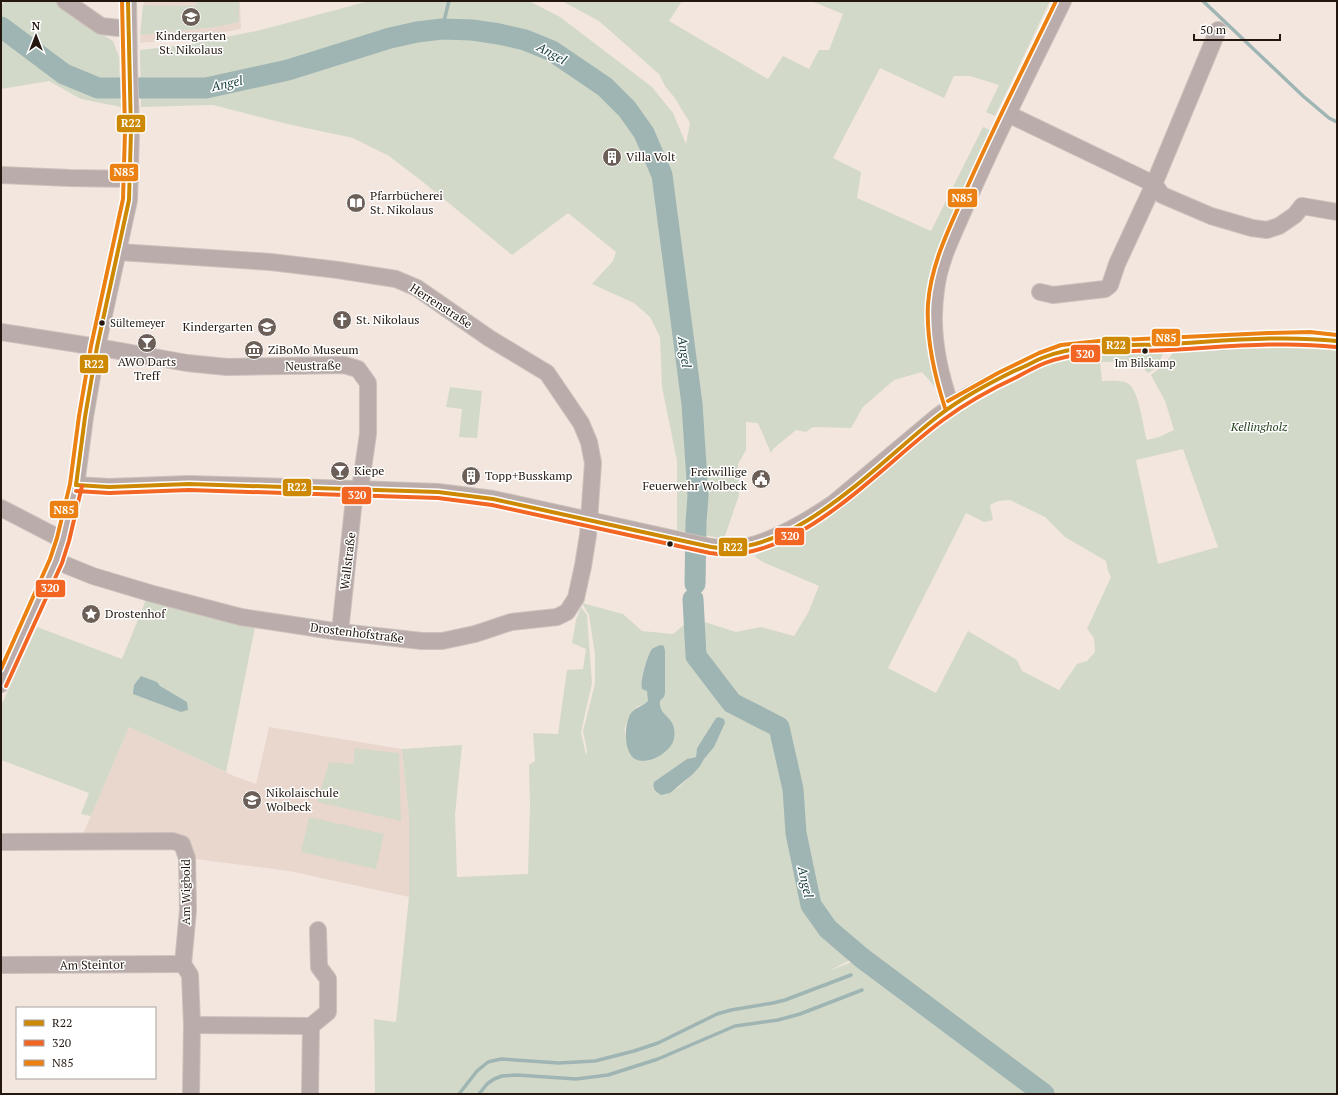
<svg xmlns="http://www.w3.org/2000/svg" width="1338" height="1095" font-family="'PT Serif',serif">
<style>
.education{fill:#e9d7ce}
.green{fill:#d3d9c8;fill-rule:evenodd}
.water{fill:#9fb5b4}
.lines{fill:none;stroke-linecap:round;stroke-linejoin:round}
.stream{stroke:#9fb5b4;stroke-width:3.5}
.river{stroke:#9fb5b4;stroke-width:21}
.minor-casing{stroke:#cbc2bb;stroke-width:18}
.minor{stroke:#b9acab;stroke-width:16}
.bus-1-casing{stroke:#fff;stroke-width:7}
.bus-2-casing{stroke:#fff;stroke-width:7}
.bus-3-casing{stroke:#fff;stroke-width:7}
.bus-1{stroke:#cd8903;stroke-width:4}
.bus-2{stroke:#f26522;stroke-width:4}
.bus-3{stroke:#eb8112;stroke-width:4}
.bus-dot{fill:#23170f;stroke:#fff;stroke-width:1.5}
.labels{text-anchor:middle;stroke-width:3;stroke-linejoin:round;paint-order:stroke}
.bus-label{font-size:11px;fill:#23170f;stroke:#fff;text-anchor:start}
.poi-label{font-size:12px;fill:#23170f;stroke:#fff;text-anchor:start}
.street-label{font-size:12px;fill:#23170f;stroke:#fff}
.park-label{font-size:12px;font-style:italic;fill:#1d3c17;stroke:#fff}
.water-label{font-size:13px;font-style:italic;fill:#143a3c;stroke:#fff}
.line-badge{stroke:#fff;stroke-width:1.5}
.badge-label{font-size:11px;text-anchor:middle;font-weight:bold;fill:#fff}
</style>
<rect width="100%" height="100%" fill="#f2e6df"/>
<g class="education">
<polygon points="144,1 240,1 241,29 193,38 140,43"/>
<polygon points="129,727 234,776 256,784 269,727 402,749 409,817 409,897 289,871 187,858 182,844 80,841"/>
</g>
<g class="green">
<polygon points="5,1 56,1 97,31 113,41 119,57 121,107 81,99 49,81 1,89 1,3 3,4"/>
<polygon points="196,1 239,1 239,22 216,27 140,35 143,5 196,6"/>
<polygon points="369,1 529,1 560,17 652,87 673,113 686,144 690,123 674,97 665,86 659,74 599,21 562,1 682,1 669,21 768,79 783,56 809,69 819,50 829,50 843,14 811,1 1050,1 995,116 986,112 999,85 970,76 954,76 944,98 880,68 833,158 861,172 857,198 931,231 983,127 990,130 960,211 929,342 936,388 922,372 894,380 863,407 851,428 815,427 811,428 806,432 796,430 773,449 771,453 758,423 746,422 746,450 738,464 739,495 725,536 720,538 677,530 677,461 662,387 660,337 650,317 634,303 592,284 613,261 616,252 568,213 512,255 423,182 389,156 353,138 292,125 213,105 141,107 140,50 190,44 261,30"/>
<path d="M1314 347 1337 351V1094H375L374 1019 396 1022 409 897V817L402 749 462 745 455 815 457 877 528 874 530 805 529 765 535 761 533 733 558 734 567 670 583 669 586 649 572 643 576 620 581 607 587 615 592 683 581 732 586 755 587 751 583 731 595 684V654L589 615 582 603 623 614 642 631 673 634 692 618 736 632 761 627 794 636 808 613 819 586 763 562 754 556 819 524 916 444 957 413 1003 383 1065 355 1164 351 1157 367 1148 373 1145 370 1142 361 1100 362 1102 381C1109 381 1120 380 1127 383 1139 387 1143 429 1147 440L1159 437 1174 430 1165 401 1151 375 1165 364 1174 351ZM1183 449 1218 547 1158 564 1136 460ZM1010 500 1045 517 1065 537 1106 561 1108 571 1111 577 1087 629 1094 638 1095 652 1087 661 1077 664 1059 690 1022 671 1017 660 968 631 936 693 888 668 966 513 984 522 993 520 990 505 998 501ZM661 645 664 697 660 701C659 706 659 709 663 712L628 747C627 741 624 734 625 728 627 721 631 711 637 707 640 705 646 704 648 702 652 694 642 686 643 678 643 668 650 647 661 645ZM719 717 724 719C728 731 688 784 675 789 669 790 660 789 653 789L654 782 690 758 696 757 697 748 716 718ZM786 727 797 789 802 838 814 891 830 921 877 957 862 958 829 971 856 957 830 935 806 906 777 732Z"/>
<polygon points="450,387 482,391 477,438 459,437 462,409 446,407"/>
<polygon points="148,595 255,627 226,772 129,727 91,816 81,814 89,793 1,760 1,706 37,627 122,659"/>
<polygon points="355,748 399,753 401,821 317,802 329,762 353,764"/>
<polygon points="309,817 384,834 376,869 301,852"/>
</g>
<g class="water">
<path d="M661 645 664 646 665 651V693L664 697 660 701C658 718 678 715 674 739 671 752 648 766 635 759 623 751 624 724 631 713 636 707 643 706 648 701L647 691 642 689C640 681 647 656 652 649 655 647 657 646 661 645Z"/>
<polygon points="141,676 157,682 160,686 187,702 188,710 181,712 133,694 134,685"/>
<path d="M719 717 724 719 725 723 714 747 704 759 700 766 693 774 670 793 661 795C655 791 652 789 654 782L687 759 696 757 697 748 716 718Z"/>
</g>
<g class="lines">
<g class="stream">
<polyline points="1203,1 1303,96 1329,118 1337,122"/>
<polyline points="442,29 449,1"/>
<polyline points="864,969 870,964"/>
<polyline points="882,983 889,978"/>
<polyline points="459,1094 477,1071 488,1062 501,1059 559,1063 595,1061 634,1051 658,1043 717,1014 731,1010 773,1003 785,1000 851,975"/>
<polyline points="479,1094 487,1084 494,1079 502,1076 517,1075 576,1079 608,1075 658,1059 735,1026 778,1020 800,1014 862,990"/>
</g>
<g class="river">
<polyline points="1,27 64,74 98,88 206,88 288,70 390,38 417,32 442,29 472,30 499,34 525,40 552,51 605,87 627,109 644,133 662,175 692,404 698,496 696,522 695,584"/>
<polyline points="693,599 696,656 732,703 779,727 793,789 796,833 811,905 828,929 862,958 1044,1094"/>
</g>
<g class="minor-casing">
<g id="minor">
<polyline points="65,1 101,26 128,29"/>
<polyline points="1008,114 1154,184 1162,195 1211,216 1252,228 1267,230 1279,226 1295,215 1302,206 1337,212"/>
<polyline points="1,175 70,178 130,179"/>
<polyline points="1040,292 1053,295 1105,289 1110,285 1117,264 1154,184 1218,30"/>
<polyline points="1,332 97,347 187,363 227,367 344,365 358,369 368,383 368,434 360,489"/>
<path d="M951 406C938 370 930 329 936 290 939 261 954 233 965 207 995 137 1030 69 1063 1"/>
<path d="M76 485 109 487 189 484 355 489 438 492 493 499 711 547C717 548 723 549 729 549 764 548 806 522 834 503L938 416 964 398 1001 378 1042 358 1062 351 1099 347 1268 339 1310 338 1337 341"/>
<polyline points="1,508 63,540"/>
<polyline points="56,561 93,576 153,594 241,617 340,632 422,641 442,641 475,634 511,622 557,617 567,612 576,598 583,566 588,535 593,463 589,442 581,423 547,373 489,338 417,288 396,279 338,270 271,262 119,252"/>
<polyline points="340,632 355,489"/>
<polyline points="1,684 56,561 63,540 76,485 85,417 97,347 129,200 131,131 129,67 128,1"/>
<polyline points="1,842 173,841 182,844 187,858 188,910 183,964 190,975 192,1025 191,1094"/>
<polyline points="1,965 183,964"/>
<polyline points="192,1025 311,1026 328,1012 328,979 319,967 318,930"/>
<polyline points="310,1094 311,1026"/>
</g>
</g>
<use href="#minor" class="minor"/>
<g class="bus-1-casing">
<g id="bus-1">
<path d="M76 485 109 487 189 484 438 492 493 499 711 547C791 560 879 462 937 417 961 398 988 384 1014 371 1024 367 1033 362 1042 358 1078 343 1129 346 1168 344 1224 341 1281 335 1337 341"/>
<polyline points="76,485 85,417 97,347 129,200 131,131 128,1"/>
</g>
</g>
<g class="bus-2-casing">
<g id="bus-2">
<path d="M76 491 109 493 189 490 438 498 492 505 710 553C795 567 880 466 943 420 966 403 991 389 1017 377 1026 372 1035 367 1045 363 1080 349 1130 352 1168 350 1224 347 1281 341 1336 347"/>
<polyline points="6,686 62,563 69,541 82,486"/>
</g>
</g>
<g class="bus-3-casing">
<g id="bus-3">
<polyline points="948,401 998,373 1039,353 1061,345 1099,341 1268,333 1310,332 1337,335"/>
<path d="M945 408C934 374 926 340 928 304 931 263 950 227 966 190 994 126 1026 64 1056 1"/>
<polyline points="1,669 50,559 57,538 70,484 79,416 91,346 123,199 125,131 122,1"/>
</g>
</g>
<use href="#bus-1" class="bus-1"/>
<use href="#bus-2" class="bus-2"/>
<use href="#bus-3" class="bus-3"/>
</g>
<defs>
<g id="school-disc" transform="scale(1)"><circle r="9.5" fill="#6b5f58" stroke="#fff"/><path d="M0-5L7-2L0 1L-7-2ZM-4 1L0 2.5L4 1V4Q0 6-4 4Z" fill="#fff"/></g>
<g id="building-disc" transform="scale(1)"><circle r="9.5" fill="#6b5f58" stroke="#fff"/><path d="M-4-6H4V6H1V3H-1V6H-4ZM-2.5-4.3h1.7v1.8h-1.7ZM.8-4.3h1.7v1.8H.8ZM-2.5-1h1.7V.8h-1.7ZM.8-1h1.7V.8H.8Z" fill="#fff"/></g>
<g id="library-disc" transform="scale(1)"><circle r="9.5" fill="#6b5f58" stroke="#fff"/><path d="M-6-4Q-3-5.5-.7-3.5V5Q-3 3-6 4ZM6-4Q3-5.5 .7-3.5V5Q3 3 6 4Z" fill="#fff"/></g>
<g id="church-disc" transform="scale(1)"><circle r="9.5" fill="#6b5f58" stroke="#fff"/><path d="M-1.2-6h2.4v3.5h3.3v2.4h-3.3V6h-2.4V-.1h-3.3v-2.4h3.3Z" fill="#fff"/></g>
<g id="bar-disc" transform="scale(1)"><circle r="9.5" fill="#6b5f58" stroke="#fff"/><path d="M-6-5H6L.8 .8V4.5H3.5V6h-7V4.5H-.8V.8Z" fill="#fff"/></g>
<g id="museum-disc" transform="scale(1)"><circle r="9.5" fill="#6b5f58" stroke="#fff"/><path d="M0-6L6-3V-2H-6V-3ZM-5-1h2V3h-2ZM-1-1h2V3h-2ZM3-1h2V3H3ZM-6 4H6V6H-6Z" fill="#fff"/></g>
<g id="civic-disc" transform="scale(1)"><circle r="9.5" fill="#6b5f58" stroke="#fff"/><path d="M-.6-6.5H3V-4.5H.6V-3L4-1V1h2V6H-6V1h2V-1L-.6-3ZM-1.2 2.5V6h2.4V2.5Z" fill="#fff"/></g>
<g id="sight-disc" transform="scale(1)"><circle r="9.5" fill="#6b5f58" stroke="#fff"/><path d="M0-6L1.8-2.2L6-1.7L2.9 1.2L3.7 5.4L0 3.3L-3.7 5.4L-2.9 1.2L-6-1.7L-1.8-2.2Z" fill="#fff"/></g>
</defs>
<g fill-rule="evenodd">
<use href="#school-disc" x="191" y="17"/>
<use href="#building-disc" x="612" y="157"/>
<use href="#library-disc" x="356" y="203"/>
<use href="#church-disc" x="342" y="320"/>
<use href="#school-disc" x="267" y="327"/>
<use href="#bar-disc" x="147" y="343"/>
<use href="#museum-disc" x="254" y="350"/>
<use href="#bar-disc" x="340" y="471"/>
<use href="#building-disc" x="471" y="476"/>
<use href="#civic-disc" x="761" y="479"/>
<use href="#sight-disc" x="91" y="614"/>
<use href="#school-disc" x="252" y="800"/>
</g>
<g class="bus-dot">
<circle cx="102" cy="323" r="3.5"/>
<circle cx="1145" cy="351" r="3.5"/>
<circle cx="670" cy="544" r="3.5"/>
</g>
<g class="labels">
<g class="bus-label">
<text x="110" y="327">Sültemeyer</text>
<text x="1145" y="367" text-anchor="middle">Im Bilskamp</text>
</g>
<g class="poi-label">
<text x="191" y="40" text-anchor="middle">Kindergarten<tspan x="191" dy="14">St. Nikolaus</tspan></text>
<text x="626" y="161">Villa Volt</text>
<text x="370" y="200">Pfarrbücherei<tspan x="370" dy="14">St. Nikolaus</tspan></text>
<text x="356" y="324">St. Nikolaus</text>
<text x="253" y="331" text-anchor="end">Kindergarten</text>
<text x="268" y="354">ZiBoMo Museum</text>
<text x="147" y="366" text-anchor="middle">AWO Darts<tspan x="147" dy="14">Treff</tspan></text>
<text x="354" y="475">Kiepe</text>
<text x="747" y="476" text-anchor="end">Freiwillige<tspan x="747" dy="14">Feuerwehr Wolbeck</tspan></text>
<text x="485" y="480">Topp+Busskamp</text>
<text x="105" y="618">Drostenhof</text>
<text x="266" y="797">Nikolaischule<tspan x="266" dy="14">Wolbeck</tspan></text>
</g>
<g class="street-label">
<text transform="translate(441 306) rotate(33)" y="4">Herrenstraße</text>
<text transform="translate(313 366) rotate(-1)" y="4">Neustraße</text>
<text transform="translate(348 561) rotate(-83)" y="4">Wallstraße</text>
<text transform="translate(357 633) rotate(7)" y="4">Drostenhofstraße</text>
<text transform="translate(186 892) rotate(-90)" y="4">Am Wigbold</text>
<text transform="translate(92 965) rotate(-1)" y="4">Am Steintor</text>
</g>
<g class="park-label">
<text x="1259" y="431">Kellingholz</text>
</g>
<g class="water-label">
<text transform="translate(552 53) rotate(29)" y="5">Angel</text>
<text transform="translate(227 83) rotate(-12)" y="5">Angel</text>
<text transform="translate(685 352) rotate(82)" y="5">Angel</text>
<text transform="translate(806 882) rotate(78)" y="5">Angel</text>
</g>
</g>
<g class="line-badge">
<rect x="116" y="114" width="30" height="19" rx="4" fill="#cd8903"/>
<rect x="109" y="163" width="30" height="19" rx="4" fill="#eb8112"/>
<rect x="947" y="188" width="31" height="20" rx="4" fill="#eb8112"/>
<rect x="1151" y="328" width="30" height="19" rx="4" fill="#eb8112"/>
<rect x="1101" y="336" width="30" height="19" rx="4" fill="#cd8903"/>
<rect x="1070" y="344" width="31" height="19" rx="4" fill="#f26522"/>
<rect x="79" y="354" width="30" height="20" rx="4" fill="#cd8903"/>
<rect x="282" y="478" width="30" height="19" rx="4" fill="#cd8903"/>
<rect x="341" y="486" width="31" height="19" rx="4" fill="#f26522"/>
<rect x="49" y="500" width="30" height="19" rx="4" fill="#eb8112"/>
<rect x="774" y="527" width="31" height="19" rx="4" fill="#f26522"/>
<rect x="718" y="537" width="30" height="20" rx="4" fill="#cd8903"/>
<rect x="35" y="579" width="31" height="19" rx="4" fill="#f26522"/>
</g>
<g class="badge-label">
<text x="131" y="127">R22</text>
<text x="124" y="176">N85</text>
<text x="962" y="202">N85</text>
<text x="1166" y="342">N85</text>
<text x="1116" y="349">R22</text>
<text x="1085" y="358">320</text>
<text x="94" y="368">R22</text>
<text x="297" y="491">R22</text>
<text x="357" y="499">320</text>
<text x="64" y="514">N85</text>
<text x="790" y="540">320</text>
<text x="733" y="551">R22</text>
<text x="50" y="592">320</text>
</g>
<rect width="1338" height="1095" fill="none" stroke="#23170f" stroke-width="4"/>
<rect x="16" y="1007" width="140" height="72" fill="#ffffff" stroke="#a7a29f"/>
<rect x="24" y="1020" width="20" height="6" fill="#cd8903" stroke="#a7a29f"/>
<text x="52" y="1027" font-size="12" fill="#23170f">R22</text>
<rect x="24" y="1040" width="20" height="6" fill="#f26522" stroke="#a7a29f"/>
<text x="52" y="1047" font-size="12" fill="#23170f">320</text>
<rect x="24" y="1060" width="20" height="6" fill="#eb8112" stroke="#a7a29f"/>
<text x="52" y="1067" font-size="12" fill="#23170f">N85</text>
<g transform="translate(36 36)" stroke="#ffffff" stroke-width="3" paint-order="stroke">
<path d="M0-3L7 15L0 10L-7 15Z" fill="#23170f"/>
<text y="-6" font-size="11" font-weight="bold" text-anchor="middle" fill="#23170f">N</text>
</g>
<path d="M1194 34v6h86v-6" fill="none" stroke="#23170f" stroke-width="2"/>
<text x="1200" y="34" font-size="12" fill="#23170f" stroke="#ffffff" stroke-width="3" paint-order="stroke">50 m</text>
</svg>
